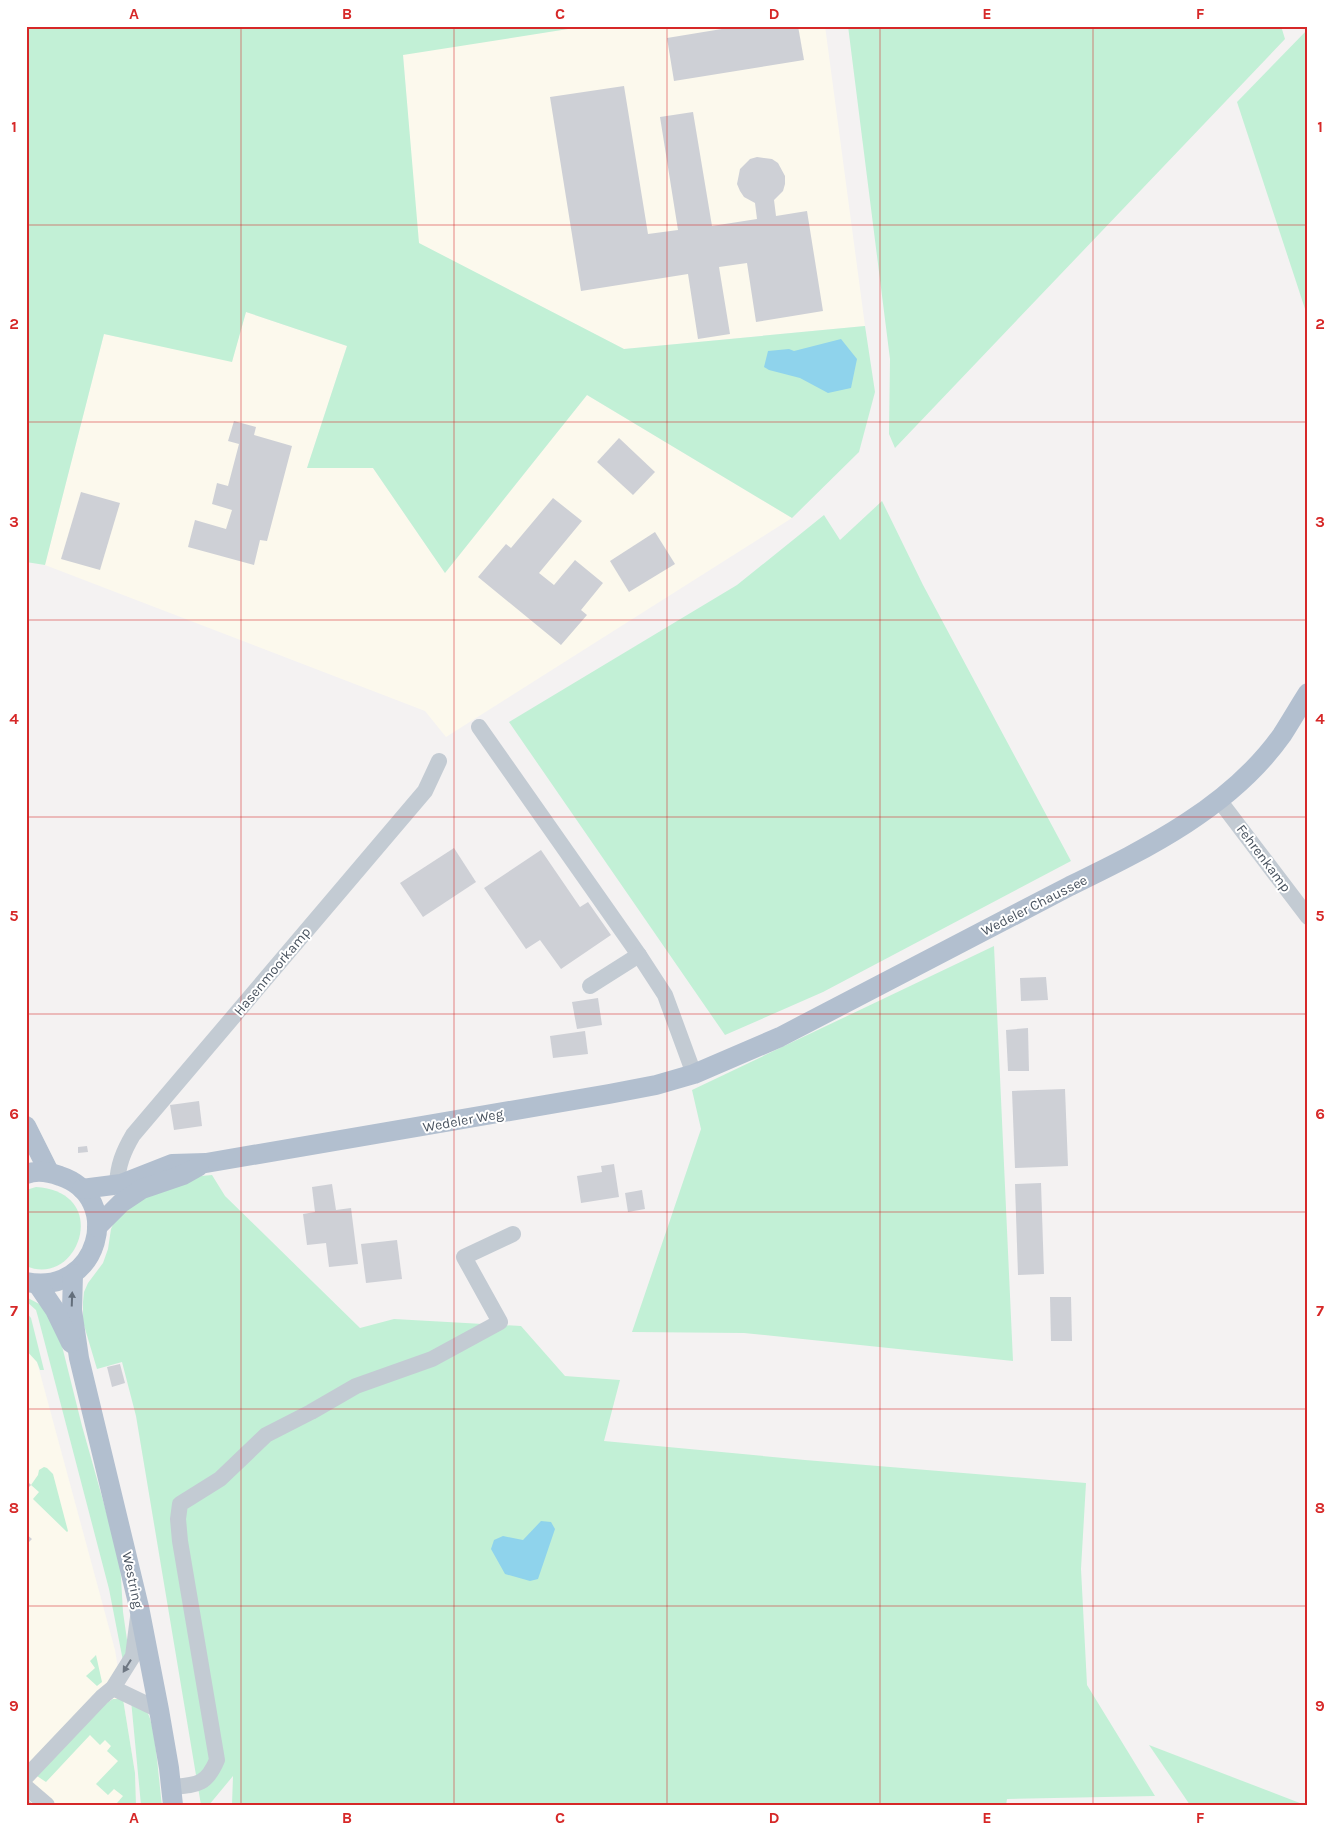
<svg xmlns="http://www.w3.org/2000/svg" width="1334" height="1831" font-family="Karla,sans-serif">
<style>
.commercial{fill:#fcf9ed}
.green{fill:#c2f0d6}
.water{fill:#8fd3ec}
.building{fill:#ced0d6}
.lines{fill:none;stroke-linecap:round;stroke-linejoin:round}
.minor{stroke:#c3cbd3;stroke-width:16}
.major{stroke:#b2bfcf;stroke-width:20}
.oneway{fill:#636e7b}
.oneway2{fill:#6e7782}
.grid{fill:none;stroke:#d62828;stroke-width:1;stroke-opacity:0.55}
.labels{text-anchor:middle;stroke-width:4;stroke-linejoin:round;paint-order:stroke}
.street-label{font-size:14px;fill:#49535f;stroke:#fff}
.neatline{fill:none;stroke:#d62828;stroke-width:2}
.grid-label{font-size:16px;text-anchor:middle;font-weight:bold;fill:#d62828}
</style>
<rect width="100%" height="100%" fill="#f4f2f2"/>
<g class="commercial">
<polygon points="587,26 825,26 865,326 624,349 418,243 403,54"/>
<polygon points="246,312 347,346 307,468 373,468 445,573 587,395 792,518 446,737 425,711 45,565 104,334 232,361"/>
<polygon points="26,1350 37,1362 115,1650 135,1773 136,1805 26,1805"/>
</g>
<g class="green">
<polygon points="26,26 587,26 403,55 419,243 624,349 865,326 875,392 859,452 792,518 587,395 445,573 373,468 307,468 347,346 246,312 232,362 104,334 45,565 26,562"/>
<polygon points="848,26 1281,26 1285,39 895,448 889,434 890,359"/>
<polygon points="1308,29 1308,318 1237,102"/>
<polygon points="882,501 923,585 1071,861 823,992 725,1035 509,722 737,585 824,515 840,540"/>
<polygon points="994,946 1013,1361 744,1333 632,1332 701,1129 692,1090"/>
<polygon points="212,1175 225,1196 360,1328 394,1319 521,1326 565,1376 620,1380 604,1441 805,1460 1086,1483 1081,1569 1087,1685 1155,1796 1007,1799 1006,1805 232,1805 233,1776 209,1805 201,1805 136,1416 122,1362 97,1369 83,1322 83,1302 84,1292 88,1283 103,1263 108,1249 111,1229 116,1218 127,1205 201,1176"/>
<path d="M36 1187C113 1192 78 1289 26 1266V1190Z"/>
<polygon points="26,1297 43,1306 62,1346 82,1426 117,1550 120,1561 123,1612 128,1647 123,1661 109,1589 38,1317 36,1310 26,1301"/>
<polygon points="26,1312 31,1318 44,1370 40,1370 37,1362 26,1350"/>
<polygon points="44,1467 47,1468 53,1474 68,1531 67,1532 33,1499 39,1492 31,1485 38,1475 39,1470"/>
<polygon points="96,1655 102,1682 97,1686 86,1676 95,1668 90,1661"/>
<polygon points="113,1699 123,1699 135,1773 136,1805 118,1805 117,1803 123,1796 114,1789 108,1795 96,1784 118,1761 107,1751 111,1746 105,1740 100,1745 90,1735 46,1782 37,1776 105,1704"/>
<path d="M131 1700C136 1704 143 1707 147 1712 156 1725 159 1786 162 1805H141Z"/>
<polygon points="1149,1745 1305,1805 1190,1805"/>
</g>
<g class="water">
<polygon points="841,339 857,359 851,388 828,393 800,378 769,370 764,367 768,351 789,349 794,351"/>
<polygon points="541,1521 551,1522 555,1529 538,1579 530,1581 505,1574 491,1549 494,1540 503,1536 523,1540"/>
</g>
<g class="building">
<polygon points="740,26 798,26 804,60 674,81 667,38"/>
<polygon points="624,86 648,234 678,230 660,117 693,112 712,226 757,219 755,203 744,197 740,191 737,184 740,169 750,159 757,157 772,159 778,163 785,176 785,184 783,191 774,200 776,216 807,211 823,311 756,322 747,263 719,267 730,334 698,339 688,274 581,291 550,97"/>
<polygon points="234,421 256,427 254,435 292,446 267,541 260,540 254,565 188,547 195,520 226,529 232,510 212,504 217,483 228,486 239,444 228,441"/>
<polygon points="619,438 655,472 633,495 597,462"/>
<polygon points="81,492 120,503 100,570 61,559"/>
<polygon points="553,498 582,521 539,573 554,585 575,560 603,583 581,610 587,615 561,645 478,577 506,544 511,548"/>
<polygon points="655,532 675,564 629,592 610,561"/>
<polygon points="454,848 476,882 423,917 400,883"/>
<polygon points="541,850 580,907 588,902 611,935 561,969 540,940 526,949 484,888"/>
<polygon points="1046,977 1048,1000 1021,1001 1020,978"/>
<polygon points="598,998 602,1025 577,1029 572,1002"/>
<polygon points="1028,1028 1029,1071 1008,1071 1006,1030"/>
<polygon points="585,1031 588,1054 553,1058 550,1036"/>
<polygon points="1065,1089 1068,1166 1015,1168 1012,1091"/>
<polygon points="199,1101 202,1126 174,1130 170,1105"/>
<polygon points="87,1146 88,1152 78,1153 78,1147"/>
<polygon points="614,1164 619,1197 581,1203 577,1176 602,1172 601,1166"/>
<polygon points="1041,1183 1044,1274 1018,1275 1015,1184"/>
<polygon points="332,1184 336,1210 351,1208 358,1264 329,1267 326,1243 307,1245 303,1214 315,1212 312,1187"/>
<polygon points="642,1190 645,1209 628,1212 625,1193"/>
<polygon points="397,1240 402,1279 366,1283 361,1244"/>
<polygon points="1050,1297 1071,1297 1072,1341 1051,1341"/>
<polygon points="120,1364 125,1383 112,1387 107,1367"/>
<polygon points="26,1480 31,1485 26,1490"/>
<polygon points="26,1534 32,1539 26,1545"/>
<polygon points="27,1799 34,1805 26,1805"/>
</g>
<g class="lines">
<g class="minor">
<polyline points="479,727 639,955 665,995 694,1074"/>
<polyline points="1219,800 1308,917"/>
<polyline points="590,986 639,955"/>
<path d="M117 1184C118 1165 123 1152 133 1135L425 791 439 761"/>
<polyline points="113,1688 159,1710"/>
<polyline points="26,1777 102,1697 113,1688 133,1656 138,1617"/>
<polyline points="26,1787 47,1805"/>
<path d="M171 1787C196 1785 206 1786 217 1760L180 1541 178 1519 180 1504 220 1479 266 1435 311 1412 356 1386 432 1359 500 1322 464 1257 513 1234"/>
</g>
<g class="major">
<polyline points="26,1126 49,1172"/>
<path d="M26 1174C37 1170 49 1172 60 1176 125 1197 99 1297 26 1282"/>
<path d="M82 1189 121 1184 172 1164 206 1163 609 1094 656 1085 694 1074 780 1037 1070 886C1148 848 1231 807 1282 735 1291 721 1299 707 1308 693"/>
<polyline points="97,1227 121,1203 142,1189 183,1175 199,1166"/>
<polyline points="73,1274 72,1310 79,1358 139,1607 159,1710 169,1768 173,1805"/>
<polyline points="38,1285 55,1310 71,1343"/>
</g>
</g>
<defs><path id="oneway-solid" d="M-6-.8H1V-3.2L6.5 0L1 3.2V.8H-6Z" transform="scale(1.25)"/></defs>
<use class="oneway" href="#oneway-solid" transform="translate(72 1299) rotate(-88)"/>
<use class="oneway2" href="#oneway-solid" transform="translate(127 1666) rotate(122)"/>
<path class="grid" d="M241 26V1805M454 26V1805M667 26V1805M880 26V1805M1093 26V1805M26 225H1308M26 422H1308M26 620H1308M26 817H1308M26 1014H1308M26 1212H1308M26 1409H1308M26 1606H1308"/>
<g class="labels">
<g class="street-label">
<text transform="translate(1264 858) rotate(53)" y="5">Fehrenkamp</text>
<text transform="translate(1034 905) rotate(-27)" y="5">Wedeler Chaussee</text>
<text transform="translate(272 971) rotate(-50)" y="5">Hasenmoorkamp</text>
<text transform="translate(463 1120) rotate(-10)" y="5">Wedeler Weg</text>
<text transform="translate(133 1580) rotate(78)" y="5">Westring</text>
</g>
</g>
<rect width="1334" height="1831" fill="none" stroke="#ffffff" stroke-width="55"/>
<rect x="28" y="28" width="1278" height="1776" class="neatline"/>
<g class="grid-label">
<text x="134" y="19">A</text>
<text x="347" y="19">B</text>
<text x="560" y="19">C</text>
<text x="774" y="19">D</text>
<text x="987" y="19">E</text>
<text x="1200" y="19">F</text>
<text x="14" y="132">1</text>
<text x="1320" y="132">1</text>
<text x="14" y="329">2</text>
<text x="1320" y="329">2</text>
<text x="14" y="527">3</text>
<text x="1320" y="527">3</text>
<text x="14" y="724">4</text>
<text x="1320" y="724">4</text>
<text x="14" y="921">5</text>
<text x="1320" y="921">5</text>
<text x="14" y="1119">6</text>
<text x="1320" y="1119">6</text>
<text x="14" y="1316">7</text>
<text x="1320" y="1316">7</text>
<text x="14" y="1513">8</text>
<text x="1320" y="1513">8</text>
<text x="14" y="1711">9</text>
<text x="1320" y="1711">9</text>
<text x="134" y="1823">A</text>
<text x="347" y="1823">B</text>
<text x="560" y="1823">C</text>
<text x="774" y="1823">D</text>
<text x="987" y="1823">E</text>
<text x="1200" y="1823">F</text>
</g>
</svg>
